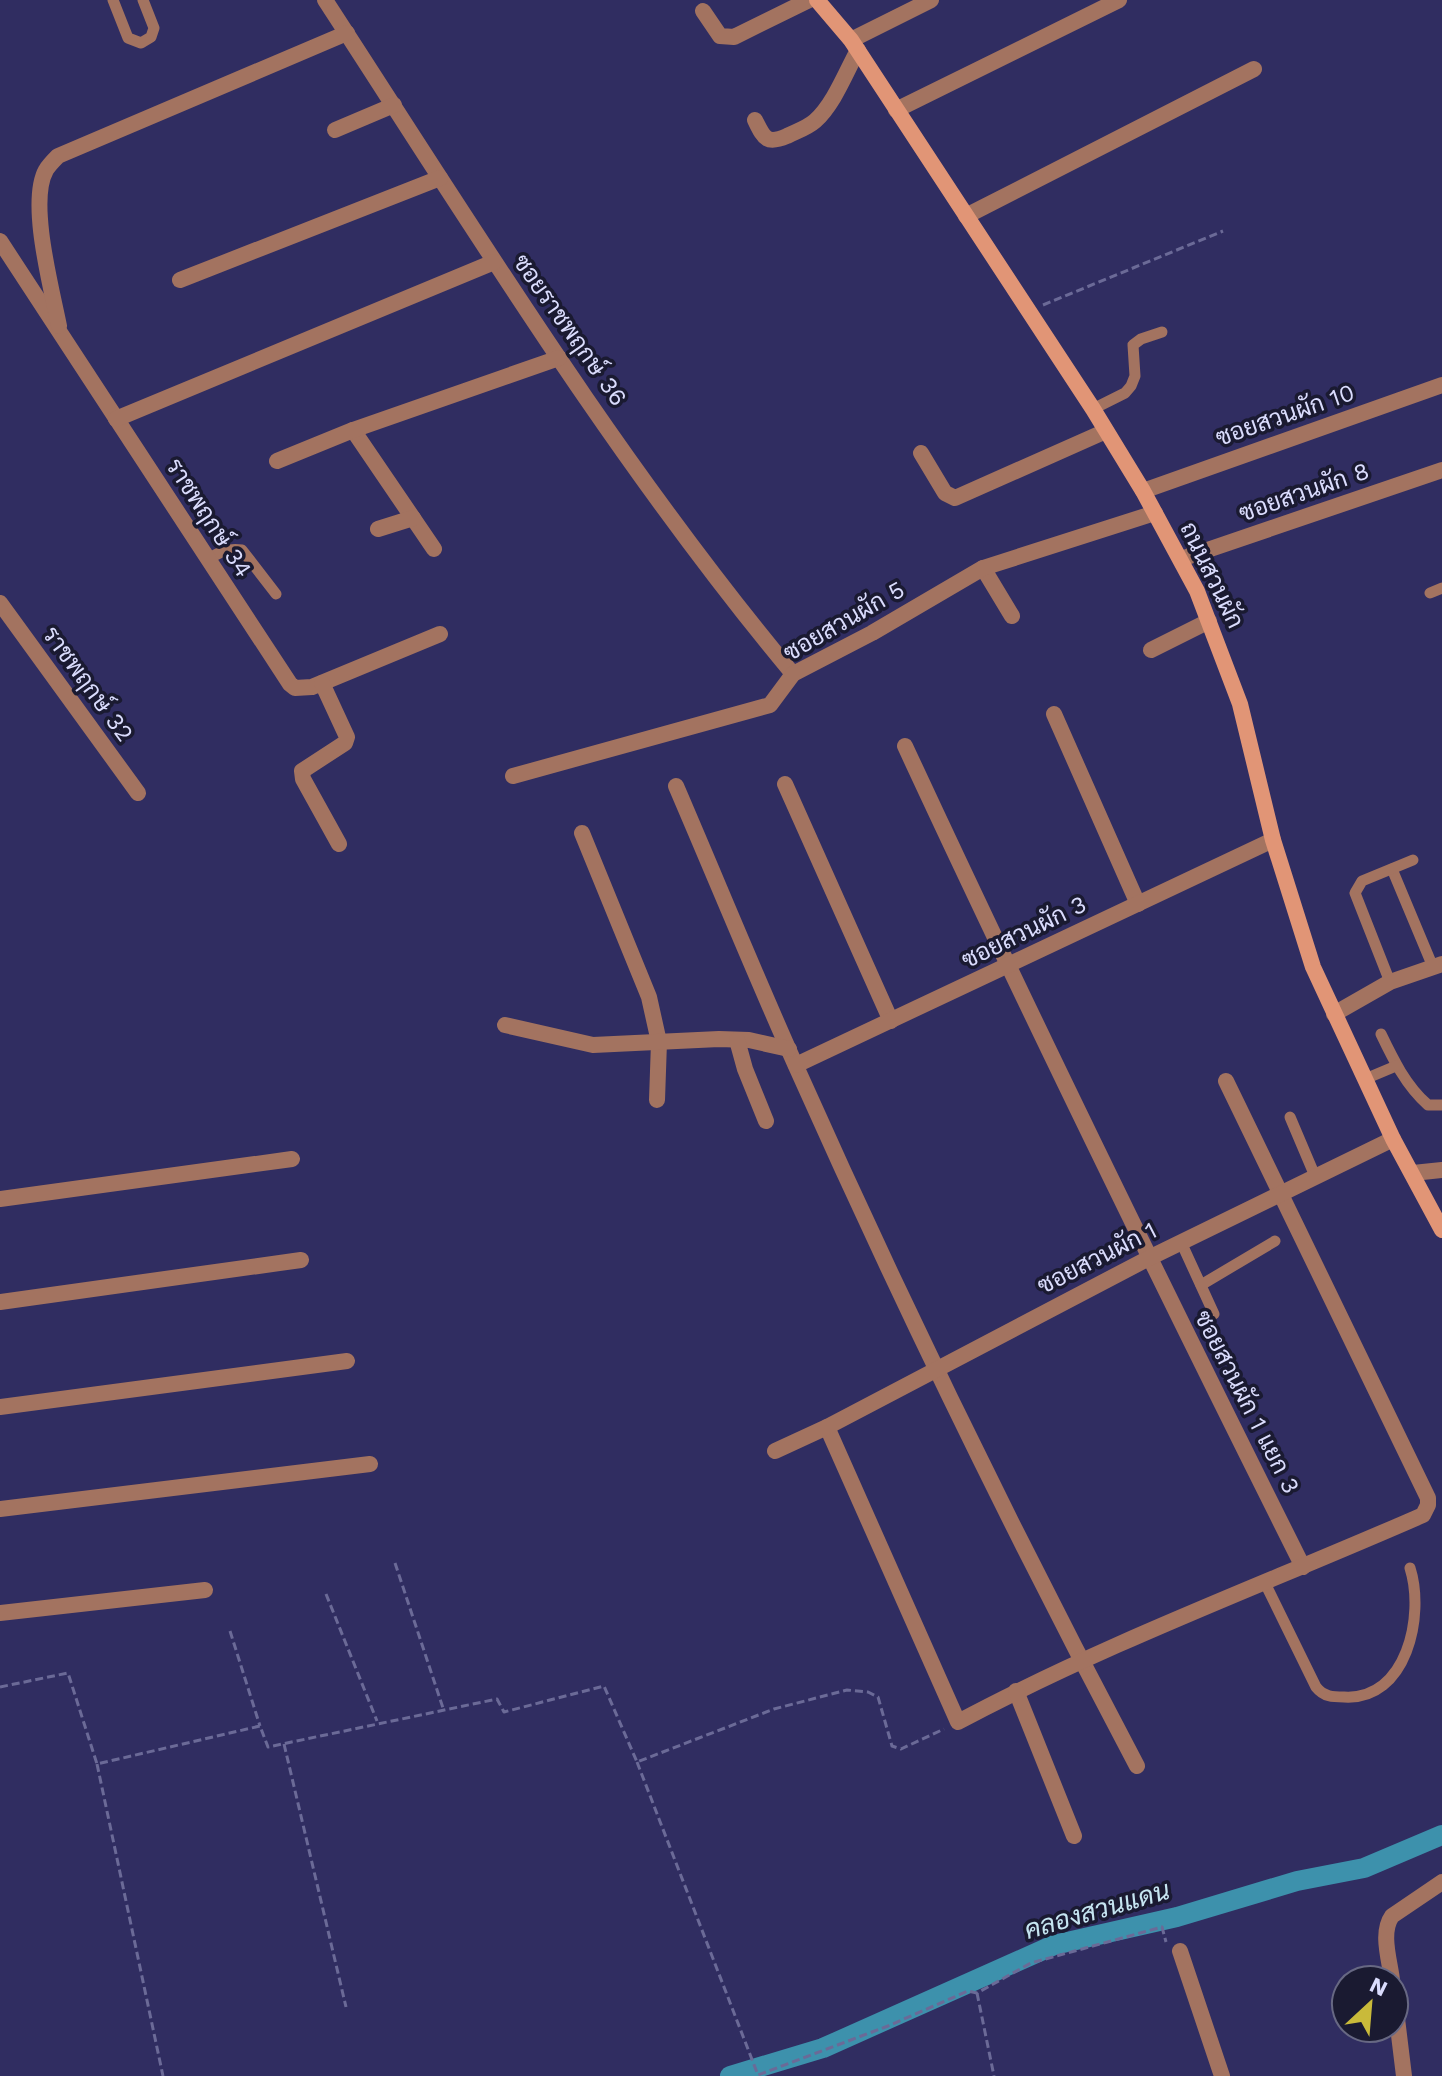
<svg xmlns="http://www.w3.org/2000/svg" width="1442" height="2076" font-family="'Work Sans',Sarabun,sans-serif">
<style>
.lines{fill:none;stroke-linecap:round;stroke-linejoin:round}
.canal{stroke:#3d91ac;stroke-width:20}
.path{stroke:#6b6a97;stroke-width:3;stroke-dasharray:8 4;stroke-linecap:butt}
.lane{stroke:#a37360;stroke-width:11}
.street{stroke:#a37360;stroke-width:16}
.secondary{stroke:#e19576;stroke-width:16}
.labels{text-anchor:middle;stroke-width:7;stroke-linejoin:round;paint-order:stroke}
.street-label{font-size:24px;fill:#dadcfd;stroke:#1a1a31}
.water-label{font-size:26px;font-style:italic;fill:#c6e5f1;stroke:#1a1a31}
</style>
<rect width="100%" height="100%" fill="#302d61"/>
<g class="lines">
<polyline class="canal" points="730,2076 823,2048 1054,1945 1177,1917 1297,1881 1364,1868 1442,1835"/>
<g class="path">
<polyline points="1043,305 1223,231"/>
<polyline points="395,1563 443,1708"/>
<polyline points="326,1594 377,1721"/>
<polyline points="230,1631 260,1726"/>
<polyline points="0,1687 68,1673 97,1764 260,1726 268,1747 497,1699 504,1712 604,1686 637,1762 774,1709 847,1690 868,1692 878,1697 892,1746 901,1749 944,1729"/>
<polyline points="284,1744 346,2007"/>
<polyline points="637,1762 758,2075 888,2026 968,1991 977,1993 1031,1963 1162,1927 1166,1942"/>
<polyline points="97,1764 163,2076"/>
<polyline points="977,1993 994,2076"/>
</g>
<g class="lane">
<polyline points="113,0 128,38 141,43 151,37 154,28 143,0"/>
<polyline points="1093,409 1125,393 1131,386 1135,376 1133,345 1141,339 1162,332"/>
<path d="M208 559C220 552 228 548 242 550L276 594"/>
<polyline points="1430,593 1442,588"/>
<polyline points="1392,869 1433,967"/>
<polyline points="1390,982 1355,893 1362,881 1413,860"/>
<path d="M1381 1034C1393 1059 1406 1086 1428 1105H1442"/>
<polyline points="1365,1079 1396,1066"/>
<polyline points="1290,1117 1315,1176"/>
<polyline points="1181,1242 1214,1314"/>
<polyline points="1201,1285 1275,1241"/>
<path d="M1264 1581 1316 1687C1324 1697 1333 1697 1344 1697 1407 1701 1425 1615 1410 1568"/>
</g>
<g class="street">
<path d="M325 0C474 229 618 464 793 674"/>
<polyline points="703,11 720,36 734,37 809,0"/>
<polyline points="851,40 931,0"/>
<polyline points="896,110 1119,0"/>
<path d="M755 120C764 138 766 145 787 136 797 131 807 128 815 121 834 104 846 72 858 50"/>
<polyline points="335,130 394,105"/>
<polyline points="966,216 1254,69"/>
<polyline points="0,241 290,684 295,688 312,687 440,634"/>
<polyline points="180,280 440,178"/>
<path d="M59 326C52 290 28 202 46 170 49 165 54 160 58 156L347 33"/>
<polyline points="116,419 494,262"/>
<polyline points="353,430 434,549"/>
<polyline points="921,453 945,493 955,498 1106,431"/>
<polyline points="277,461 353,430 559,358"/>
<polyline points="1143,491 1442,385"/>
<polyline points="378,529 413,518"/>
<polyline points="1181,559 1442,470"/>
<polyline points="983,568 1012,616"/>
<polyline points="0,603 138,793"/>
<polyline points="1151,650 1209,621"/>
<polyline points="322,683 347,737 345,743 302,771 303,779 339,844"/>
<polyline points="1054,714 1138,904"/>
<path d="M905 746C1033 1022 1167 1295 1303 1567"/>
<polyline points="513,776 770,705 793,674 872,633 983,568 1155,513"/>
<polyline points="785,784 891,1021"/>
<path d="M676 786C716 879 754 972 795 1064 901 1302 1015 1536 1137 1766"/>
<polyline points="582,833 649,997 659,1042 657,1100"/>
<polyline points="1334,1014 1390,982 1442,964"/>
<polyline points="505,1025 593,1045 719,1039 749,1040 789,1049"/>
<polyline points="737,1040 745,1069 766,1121"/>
<polyline points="796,1065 1273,840"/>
<polyline points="1413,1173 1442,1170"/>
<polyline points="0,1199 292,1159"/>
<polyline points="0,1302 301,1260"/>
<polyline points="0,1407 347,1361"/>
<path d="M827 1427 958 1722C1108 1642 1268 1583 1423 1515L1428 1505V1498L1226 1081"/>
<polyline points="775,1451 827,1427 1149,1258 1393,1139"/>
<polyline points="0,1509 370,1464"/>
<polyline points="0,1613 205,1590"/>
<polyline points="1016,1691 1074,1836"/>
<polyline points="1180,1951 1222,2076"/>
<path d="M1392 1980C1390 1961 1380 1933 1392 1916L1442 1882"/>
<polyline points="1394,1994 1404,2076"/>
</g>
<polyline class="secondary" points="817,0 851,40 1093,409 1143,491 1197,591 1240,704 1273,840 1313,967 1393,1139 1442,1230"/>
</g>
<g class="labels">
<g class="street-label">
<text transform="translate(570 330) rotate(55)" y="8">ซอยราชพฤกษ์ 36</text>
<text transform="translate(1285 415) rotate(-19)" y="8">ซอยสวนผัก 10</text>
<text transform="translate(1304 492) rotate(-19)" y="8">ซอยสวนผัก 8</text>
<text transform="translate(209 518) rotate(57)" y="8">ราชพฤกษ์ 34</text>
<text transform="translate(1212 575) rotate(64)" y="8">ถนนสวนผัก</text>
<text transform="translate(844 621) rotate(-30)" y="8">ซอยสวนผัก 5</text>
<text transform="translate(88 684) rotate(54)" y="8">ราชพฤกษ์ 32</text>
<text transform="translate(1024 932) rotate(-26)" y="8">ซอยสวนผัก 3</text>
<text transform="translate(1097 1258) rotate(-27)" y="8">ซอยสวนผัก 1</text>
<text transform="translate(1247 1402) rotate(63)" y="8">ซอยสวนผัก 1 แยก 3</text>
</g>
<g class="water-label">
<text transform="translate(1097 1910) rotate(-16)" y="9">คลองสวนแดน</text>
</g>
</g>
<g transform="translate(1370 2004) rotate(26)"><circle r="38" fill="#1a1a31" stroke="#676883" stroke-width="2"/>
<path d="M0-6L14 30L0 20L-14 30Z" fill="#c9ba3a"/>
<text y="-12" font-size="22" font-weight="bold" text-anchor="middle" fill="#dadcfd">N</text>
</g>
</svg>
